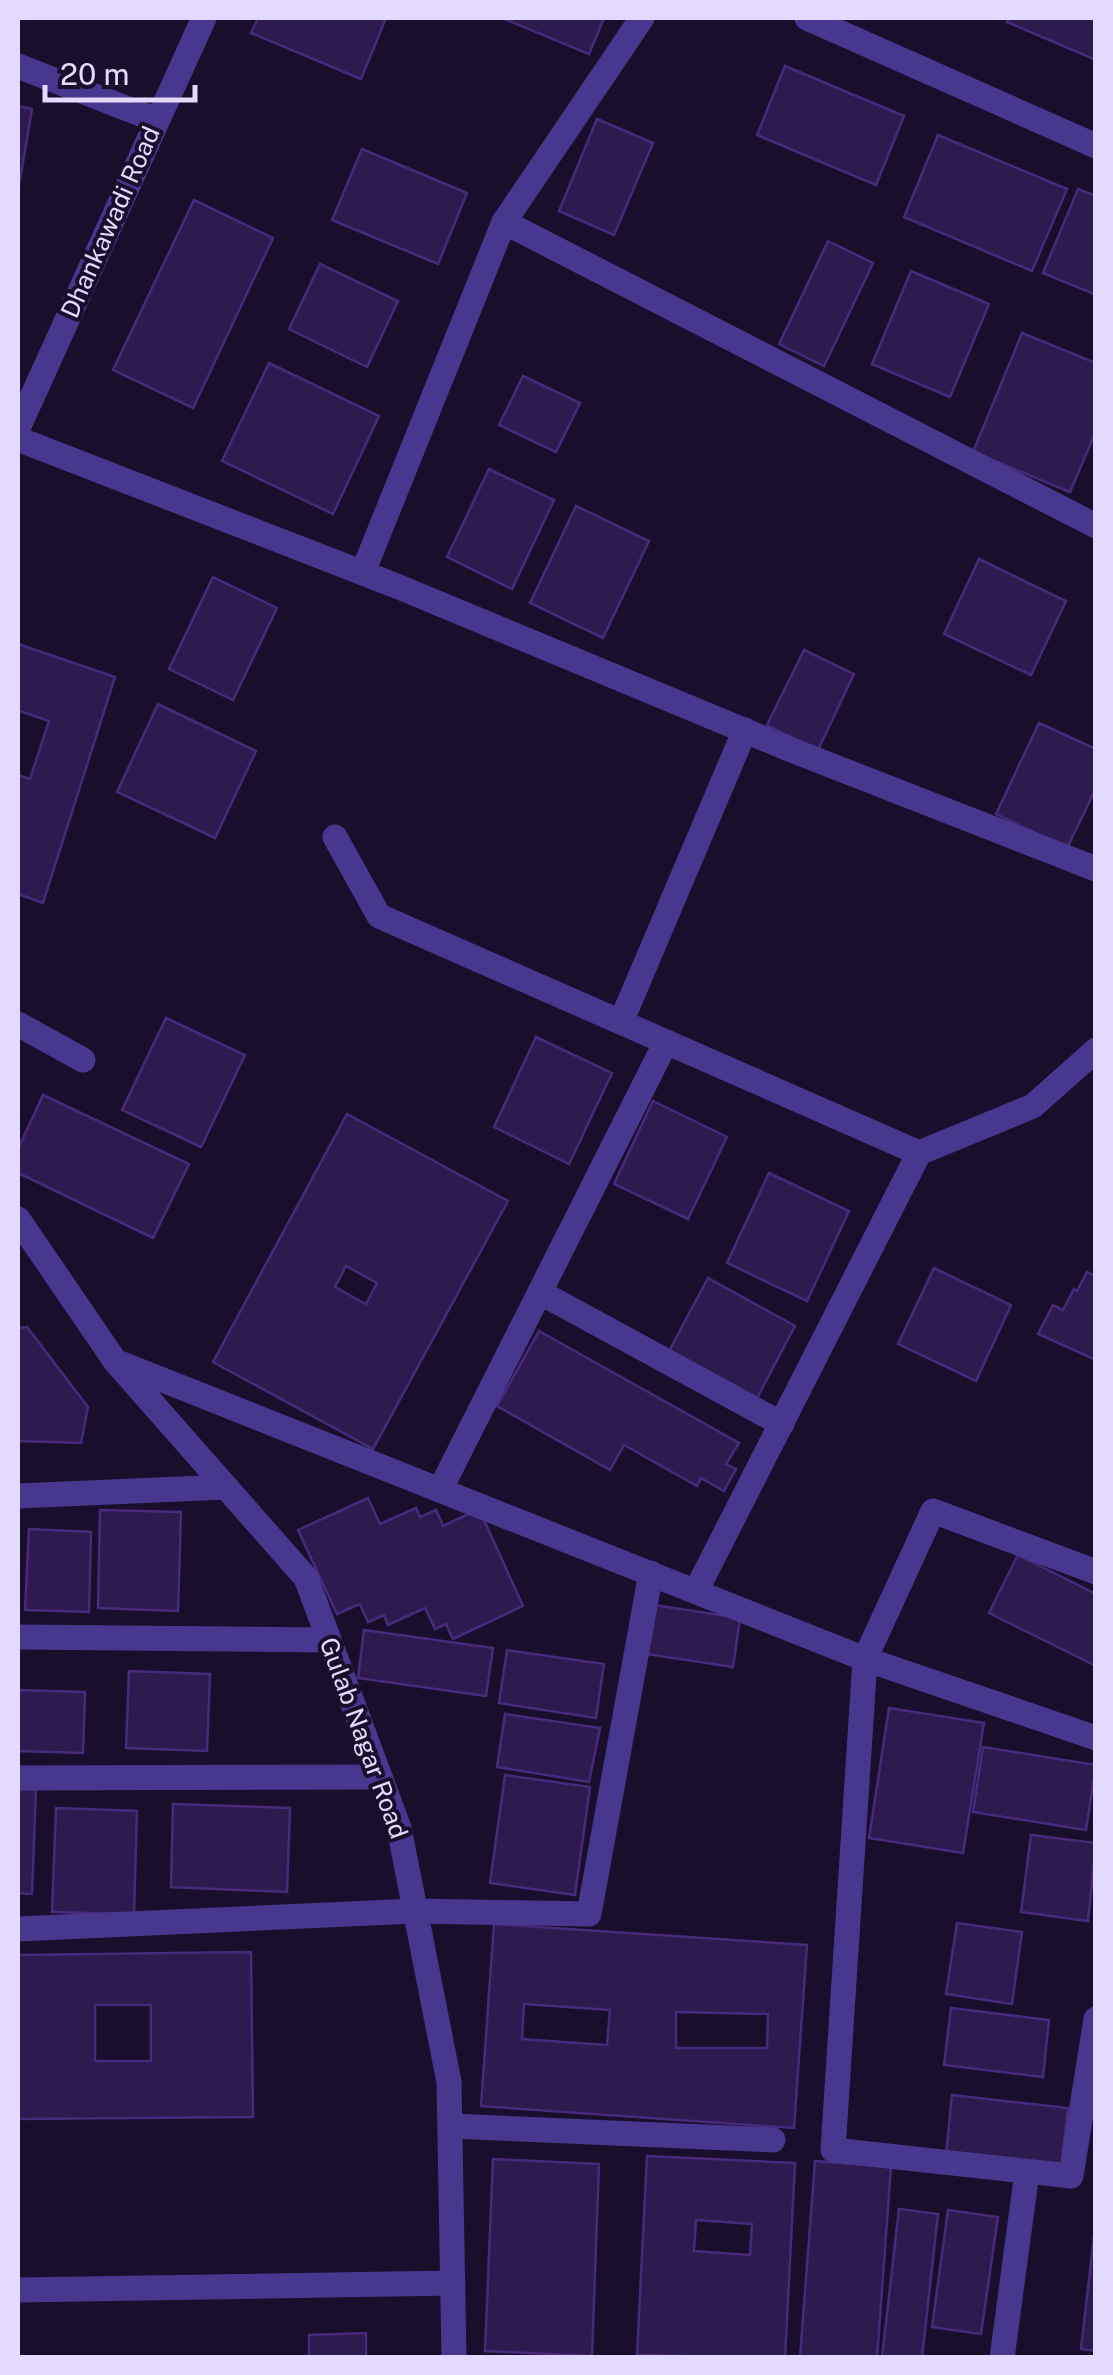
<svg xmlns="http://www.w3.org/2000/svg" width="1113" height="2375" font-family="'Public Sans',sans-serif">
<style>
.building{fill:#2d1a4e;stroke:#482a7c;stroke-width:2.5;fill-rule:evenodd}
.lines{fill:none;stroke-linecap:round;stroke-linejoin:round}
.minor{stroke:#48378e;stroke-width:25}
.labels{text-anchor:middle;stroke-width:8;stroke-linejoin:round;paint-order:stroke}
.street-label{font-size:25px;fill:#e4daff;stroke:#190f2c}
</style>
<rect width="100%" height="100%" fill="#190f2c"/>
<g class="building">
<polygon points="258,18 386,18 361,79 251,33"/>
<polygon points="502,18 604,18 589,54"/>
<polygon points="1009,18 1096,18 1096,60 1007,22"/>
<polygon points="785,66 904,116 876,185 757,135"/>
<polygon points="18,106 32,109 18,192"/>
<polygon points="597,119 653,143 614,235 559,211"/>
<polygon points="938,135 1067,189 1032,271 904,217"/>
<polygon points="362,149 467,193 438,264 332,220"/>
<polygon points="1078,189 1096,196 1096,295 1043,273"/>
<polygon points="194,200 273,238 193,408 113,370"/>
<polygon points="828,241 873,263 824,366 779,344"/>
<polygon points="320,264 398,301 367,367 289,329"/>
<polygon points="911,271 989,304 950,397 872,364"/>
<polygon points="1022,333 1096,363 1096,431 1070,492 973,452"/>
<polygon points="269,363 379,416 333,514 222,461"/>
<polygon points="523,376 580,403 556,452 499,425"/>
<polygon points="489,469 554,500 512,589 447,557"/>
<polygon points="576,506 649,541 603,638 530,603"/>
<polygon points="979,559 1066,601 1031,675 944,634"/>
<polygon points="213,577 277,608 233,700 169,669"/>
<polygon points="18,644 115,677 43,903 18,894 18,775 30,779 49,721 20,711 18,718"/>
<polygon points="804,650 854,674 818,750 767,725"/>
<polygon points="158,704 256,751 215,838 117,792"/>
<polygon points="1039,723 1096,749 1096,788 1067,848 996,814"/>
<polygon points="166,1018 245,1055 201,1147 122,1110"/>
<polygon points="536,1037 612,1073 569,1164 494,1127"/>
<polygon points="43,1095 189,1164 153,1238 18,1173 18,1149"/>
<polygon points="653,1101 727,1137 688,1219 614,1184"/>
<path d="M347 1114 508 1201 373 1449 213 1362ZM346 1266 377 1283 366 1304 335 1287Z"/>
<polygon points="769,1173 849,1211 807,1301 727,1263"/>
<polygon points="934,1268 1011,1305 976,1381 898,1344"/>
<polygon points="1096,1271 1096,1360 1038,1334 1053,1305 1063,1310 1074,1289 1077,1291 1087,1272 1093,1275"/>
<polygon points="708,1278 795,1326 756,1400 668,1353"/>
<polygon points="27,1327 88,1407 81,1443 18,1441 18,1328"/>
<polygon points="539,1331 739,1443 726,1464 736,1469 724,1491 701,1478 697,1486 624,1445 610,1470 497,1406"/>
<polygon points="368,1498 380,1524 416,1508 420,1517 436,1510 443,1526 479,1509 523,1606 453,1639 446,1624 435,1629 425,1608 388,1625 384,1615 368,1622 360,1604 337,1614 298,1530"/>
<polygon points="100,1510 181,1512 178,1611 98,1608"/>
<polygon points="29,1529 91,1532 89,1612 25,1610"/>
<polygon points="1018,1555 1096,1594 1096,1666 989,1613"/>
<polygon points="647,1604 740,1618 733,1667 640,1653"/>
<polygon points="364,1630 493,1648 486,1696 358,1678"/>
<polygon points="507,1650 604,1664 596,1718 499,1703"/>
<polygon points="129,1671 210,1674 207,1751 126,1748"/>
<polygon points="19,1690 85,1692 83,1753 18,1751"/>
<polygon points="889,1708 984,1723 963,1853 869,1838"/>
<polygon points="505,1714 600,1728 589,1782 497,1767"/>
<polygon points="983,1747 1096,1765 1086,1830 973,1812"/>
<polygon points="505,1775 590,1787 575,1895 490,1883"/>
<polygon points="18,1788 36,1788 32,1894 18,1893"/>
<polygon points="173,1804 290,1808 287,1892 171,1887"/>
<polygon points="56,1808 137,1811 134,1914 52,1912"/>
<polygon points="1031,1835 1096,1843 1088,1921 1021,1912"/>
<polygon points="957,1923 1022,1932 1012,2004 946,1994"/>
<path d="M494 1924 807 1945 794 2128 481 2106ZM524 2004 610 2010 607 2045 522 2039ZM676 2012 768 2014 767 2048H676Z"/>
<path d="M251 1952 253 2117 18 2119V1955ZM95 2005H151V2061H95Z"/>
<polygon points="951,2008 1049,2020 1043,2077 944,2065"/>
<polygon points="952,2095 1068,2108 1061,2169 946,2155"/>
<path d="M647 2156 795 2163 785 2358 637 2355ZM696 2220 752 2224 750 2255 694 2251Z"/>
<polygon points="493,2159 599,2164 592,2356 485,2351"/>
<polygon points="815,2161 891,2167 877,2358 800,2357"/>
<polygon points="899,2209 938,2214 922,2358 882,2357"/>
<polygon points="948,2210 998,2217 981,2334 932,2327"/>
<polygon points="1096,2219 1096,2351 1081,2349"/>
<polygon points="366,2333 366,2358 309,2358 309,2335"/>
</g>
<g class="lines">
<g class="minor">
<polyline points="807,18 1096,146"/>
<polyline points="18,66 156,120"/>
<polyline points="504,222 1096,526"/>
<polyline points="18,428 204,18"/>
<polyline points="18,439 399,587 789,749 1096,869"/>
<polyline points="363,572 504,222 642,18"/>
<polyline points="335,837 379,916 919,1153"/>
<polyline points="621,1022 745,730"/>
<polyline points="18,1024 83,1060"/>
<polyline points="18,1219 115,1361 306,1578 399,1828 449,2082 454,2358"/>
<polyline points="541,1293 782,1424"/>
<polyline points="120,1363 865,1659 1096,1738"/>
<polyline points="440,1490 666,1042"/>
<polyline points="18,1496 226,1487"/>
<polyline points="1096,1572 933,1511 865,1659 833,2150 1071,2176 1096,2019"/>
<polyline points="696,1591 919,1153 1033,1106 1096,1050"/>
<polyline points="18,1637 329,1640"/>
<polyline points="18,1778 380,1777"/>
<polyline points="18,1929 415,1911 589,1914 651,1573"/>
<polyline points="451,2126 773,2140"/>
<polyline points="18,2290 453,2283"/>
<polyline points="1002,2358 1027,2172"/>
</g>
</g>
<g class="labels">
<g class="street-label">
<text transform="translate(110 222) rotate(-66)" y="9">Dhankawadi Road</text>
<text transform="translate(364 1738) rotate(70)" y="9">Gulab Nagar Road</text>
</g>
</g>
<rect width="1113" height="2375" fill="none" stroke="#e4daff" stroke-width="40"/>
<path d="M45 85v15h150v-15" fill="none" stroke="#e4daff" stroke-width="5"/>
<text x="60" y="85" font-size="30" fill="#e4daff" stroke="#190f2c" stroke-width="8" paint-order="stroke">20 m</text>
</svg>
